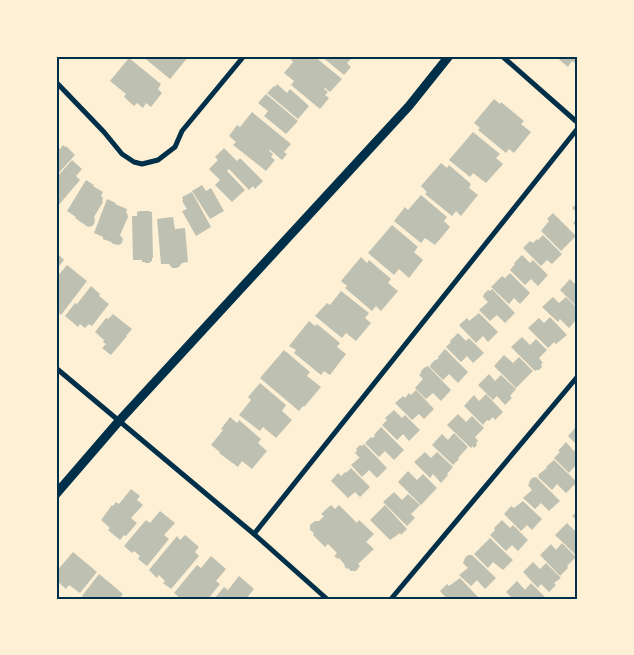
<svg xmlns="http://www.w3.org/2000/svg" width="634" height="655" font-family="'Space Grotesk',sans-serif">
<style>
.building{fill:#bec0b2}
.lines{fill:none;stroke-linecap:round;stroke-linejoin:round}
.minor{stroke:#003049;stroke-width:5}
.tertiary{stroke:#003049;stroke-width:9}
.neatline{fill:none;stroke:#003049;stroke-width:2}
</style>
<rect width="100%" height="100%" fill="#fdf0d5"/>
<g class="building">
<polygon points="142,56 189,56 170,79"/>
<polygon points="294,56 314,56 342,79 330,92 325,88 324,89 328,92 325,95 329,98 320,109 291,85 294,81 284,73 293,62 291,60"/>
<polygon points="321,56 348,56 351,59 347,63 351,67 344,75"/>
<polygon points="555,56 578,56 578,65 572,61 568,67"/>
<polygon points="129,58 161,84 158,89 162,93 151,107 146,103 143,108 137,103 134,106 124,97 126,94 110,81"/>
<polygon points="277,84 287,93 290,89 309,106 298,119 267,93 274,86 275,87"/>
<polygon points="266,94 298,121 286,134 264,116 268,111 258,103"/>
<polygon points="494,99 500,104 501,102 524,121 521,124 531,132 514,153 509,149 506,153 478,130 480,128 474,123"/>
<polygon points="252,112 291,144 284,152 287,154 282,160 270,150 269,151 273,154 271,157 275,160 266,171 233,145 236,142 229,136 237,125 240,127"/>
<polygon points="473,132 500,154 496,158 503,164 486,183 473,173 470,177 449,160"/>
<polygon points="63,145 65,147 66,146 75,155 56,176 56,146 60,149"/>
<polygon points="224,148 237,161 240,158 263,181 255,189 253,186 249,190 229,169 227,171 245,190 232,202 215,185 220,180 209,169 218,160 215,157"/>
<polygon points="72,160 82,169 76,176 80,180 57,207 56,206 56,178"/>
<polygon points="441,163 447,168 449,165 471,184 469,188 478,195 461,216 456,211 452,216 425,194 427,192 421,186"/>
<polygon points="86,180 94,185 93,186 103,192 101,196 103,198 102,201 103,202 94,217 95,220 94,224 92,226 88,227 75,218 76,217 67,211"/>
<polygon points="202,185 206,191 211,188 224,211 210,219 192,191"/>
<polygon points="192,192 211,227 196,236 182,211 187,209 182,201 183,200 182,197"/>
<polygon points="421,195 447,217 444,221 450,227 435,245 425,238 421,243 394,221 405,207 408,210"/>
<polygon points="107,199 116,203 115,204 127,209 126,213 127,213 128,217 120,235 123,239 122,243 119,245 113,244 111,242 103,239 103,237 94,233"/>
<polygon points="578,202 578,214 572,208"/>
<polygon points="140,211 150,211 150,212 152,212 153,258 152,258 152,261 150,262 150,263 145,263 145,262 142,262 142,260 133,260 132,216 137,216 137,212"/>
<polygon points="553,213 576,236 561,251 541,231 549,221 547,219"/>
<polygon points="173,217 175,229 185,228 188,262 182,263 179,267 176,268 172,268 169,264 161,264 157,219"/>
<polygon points="578,218 578,228 573,223"/>
<polygon points="392,225 418,247 414,252 423,260 409,278 399,269 394,275 368,253"/>
<polygon points="543,235 562,254 552,264 547,260 541,266 523,248 530,241 533,243 537,239 538,240"/>
<polygon points="56,251 58,253 59,255 64,260 56,270"/>
<polygon points="522,255 530,263 533,260 548,275 538,286 531,279 525,285 510,270 515,264 514,263"/>
<polygon points="361,257 367,263 369,260 391,279 388,283 398,291 381,311 376,306 372,311 345,288 347,286 341,281"/>
<polygon points="67,265 87,281 61,315 56,311 56,278"/>
<polygon points="510,273 530,293 520,304 514,298 509,304 491,287 502,276 505,278"/>
<polygon points="570,279 575,284 578,282 578,308 560,290"/>
<polygon points="91,286 100,294 99,296 109,304 92,326 89,324 85,328 80,324 78,327 65,316 75,303 77,304"/>
<polygon points="492,289 515,313 505,323 497,315 490,321 479,310 488,302 483,297 484,294 488,290 490,291"/>
<polygon points="341,291 369,313 365,318 371,323 356,341 346,333 342,338 315,316 327,303 330,305"/>
<polygon points="553,297 559,303 566,297 578,309 578,316 575,318 577,319 569,328 560,319 558,322 542,307"/>
<polygon points="479,313 498,332 488,342 483,336 476,343 459,325 467,318 469,321"/>
<polygon points="113,314 132,329 126,336 127,336 111,355 102,348 106,344 103,342 104,340 95,332 106,318 108,319"/>
<polygon points="550,317 567,335 556,344 554,342 548,348 528,328 539,318 544,323"/>
<polygon points="309,321 315,326 317,324 340,343 337,347 346,354 330,375 324,371 321,375 294,353 296,350 289,346"/>
<polygon points="458,333 466,341 469,338 484,353 473,363 467,356 461,362 446,347 451,342 450,341"/>
<polygon points="522,337 530,345 536,339 547,350 539,358 543,363 541,364 542,367 539,370 536,370 535,371 511,347"/>
<polygon points="445,349 468,372 458,383 449,374 443,380 430,367 431,364 435,360 436,360 439,358 438,357"/>
<polygon points="284,350 310,372 307,376 321,387 304,407 303,406 299,411 260,378"/>
<polygon points="504,355 513,363 519,357 533,371 516,388 494,366"/>
<polygon points="428,366 451,390 441,401 433,393 426,399 415,388 423,379 419,375 421,373 421,371 424,368"/>
<polygon points="489,374 495,381 501,375 516,389 510,396 512,398 505,405 497,396 493,400 478,385"/>
<polygon points="260,383 286,405 282,411 292,420 276,438 263,427 260,431 239,415 251,400 248,397"/>
<polygon points="416,390 434,409 424,419 419,414 412,420 395,403 403,396 405,398 409,393 411,395"/>
<polygon points="486,394 503,412 495,420 493,417 489,421 487,420 483,425 464,406 474,395 479,401"/>
<polygon points="394,410 402,418 405,415 420,430 409,441 403,434 397,440 382,425 387,420 385,418"/>
<polygon points="458,414 466,422 472,416 484,428 475,437 478,441 476,443 477,445 474,448 473,446 471,448 447,425"/>
<polygon points="230,417 237,423 239,420 261,439 258,443 267,451 252,469 242,461 238,467 219,453 220,452 211,445 223,430 221,429"/>
<polygon points="381,427 404,450 394,460 385,451 379,457 365,443 371,437 373,438 375,436 374,435"/>
<polygon points="575,428 578,430 578,446 568,436"/>
<polygon points="454,433 468,447 458,458 459,459 453,465 432,445 442,434 448,440"/>
<polygon points="566,442 574,451 578,448 578,469 575,466 569,473 554,458 560,452 558,451"/>
<polygon points="364,444 387,468 377,478 369,470 362,477 351,465 359,458 360,458 355,453 357,451 356,449 360,445 362,446"/>
<polygon points="425,452 431,458 437,452 453,467 447,474 448,475 441,483 433,474 430,478 414,462"/>
<polygon points="554,460 577,482 566,493 557,484 552,490 538,477 539,474 547,468 546,467"/>
<polygon points="351,468 370,487 360,497 355,492 348,498 331,481 338,473 341,476 345,472 346,473"/>
<polygon points="408,471 417,480 423,474 437,488 421,505 398,482"/>
<polygon points="536,477 560,501 549,511 541,503 535,509 523,498 532,490 528,485 529,484 529,482 532,478"/>
<polygon points="131,489 140,496 137,500 143,505 131,518 137,523 126,536 124,535 120,540 108,530 110,528 101,520 112,505 113,506 116,502 119,504"/>
<polygon points="394,492 402,500 408,494 420,505 411,514 415,518 407,526 383,502"/>
<polygon points="523,501 542,519 532,530 527,525 521,531 504,514 511,506 514,508"/>
<polygon points="331,505 335,509 339,505 357,523 359,520 374,534 366,542 374,549 358,564 360,566 356,571 351,571 348,568 347,569 344,566 345,565 339,558 338,559 334,556 337,553 328,544 325,547 313,535 314,533 310,530 310,525 315,521 319,521 324,516 321,514"/>
<polygon points="385,505 407,529 401,535 400,533 390,540 370,520"/>
<polygon points="160,511 175,523 164,535 169,539 147,566 138,559 140,556 134,551 132,553 124,546 146,520 150,523"/>
<polygon points="578,511 578,522 572,516"/>
<polygon points="502,520 510,528 513,525 528,540 518,551 512,545 506,551 490,535 495,530 494,528"/>
<polygon points="567,523 575,531 578,528 578,557 555,535"/>
<polygon points="185,535 199,547 195,552 199,556 171,589 163,583 165,581 159,575 157,578 149,570 177,536 180,540"/>
<polygon points="490,538 513,560 503,570 493,562 488,568 474,554"/>
<polygon points="562,543 576,557 567,566 568,568 560,576 540,555 551,544 556,550"/>
<polygon points="73,552 97,572 80,593 69,585 66,589 56,580 56,572"/>
<polygon points="468,555 472,555 496,578 485,589 477,580 471,586 459,575 468,568 463,563 465,558"/>
<polygon points="211,556 226,569 216,581 220,584 208,599 184,598 181,599 174,593 197,565 201,568"/>
<polygon points="533,562 540,569 546,563 561,578 554,583 556,585 549,592 541,584 538,588 523,572"/>
<polygon points="99,574 123,594 119,599 86,599 82,596"/>
<polygon points="239,576 254,589 246,599 214,599 224,587 228,590"/>
<polygon points="460,578 478,597 476,599 447,599 440,591 447,584 449,586"/>
<polygon points="517,581 525,590 531,583 545,597 544,598 546,599 513,599 506,592"/>
</g>
<g class="lines">
<g class="minor">
<polyline points="502,56 578,123"/>
<polyline points="56,82 104,132 122,154 134,162 142,164 158,160 175,147 182,131 244,56"/>
<polyline points="56,368 254,534 327,599"/>
<polyline points="254,534 578,128"/>
<polyline points="391,599 578,376"/>
</g>
<polyline class="tertiary" points="56,494 119,421 409,106 449,56"/>
</g>
<rect width="634" height="655" fill="none" stroke="#fdf0d5" stroke-width="115"/>
<rect x="58" y="58" width="518" height="540" class="neatline"/>
</svg>
